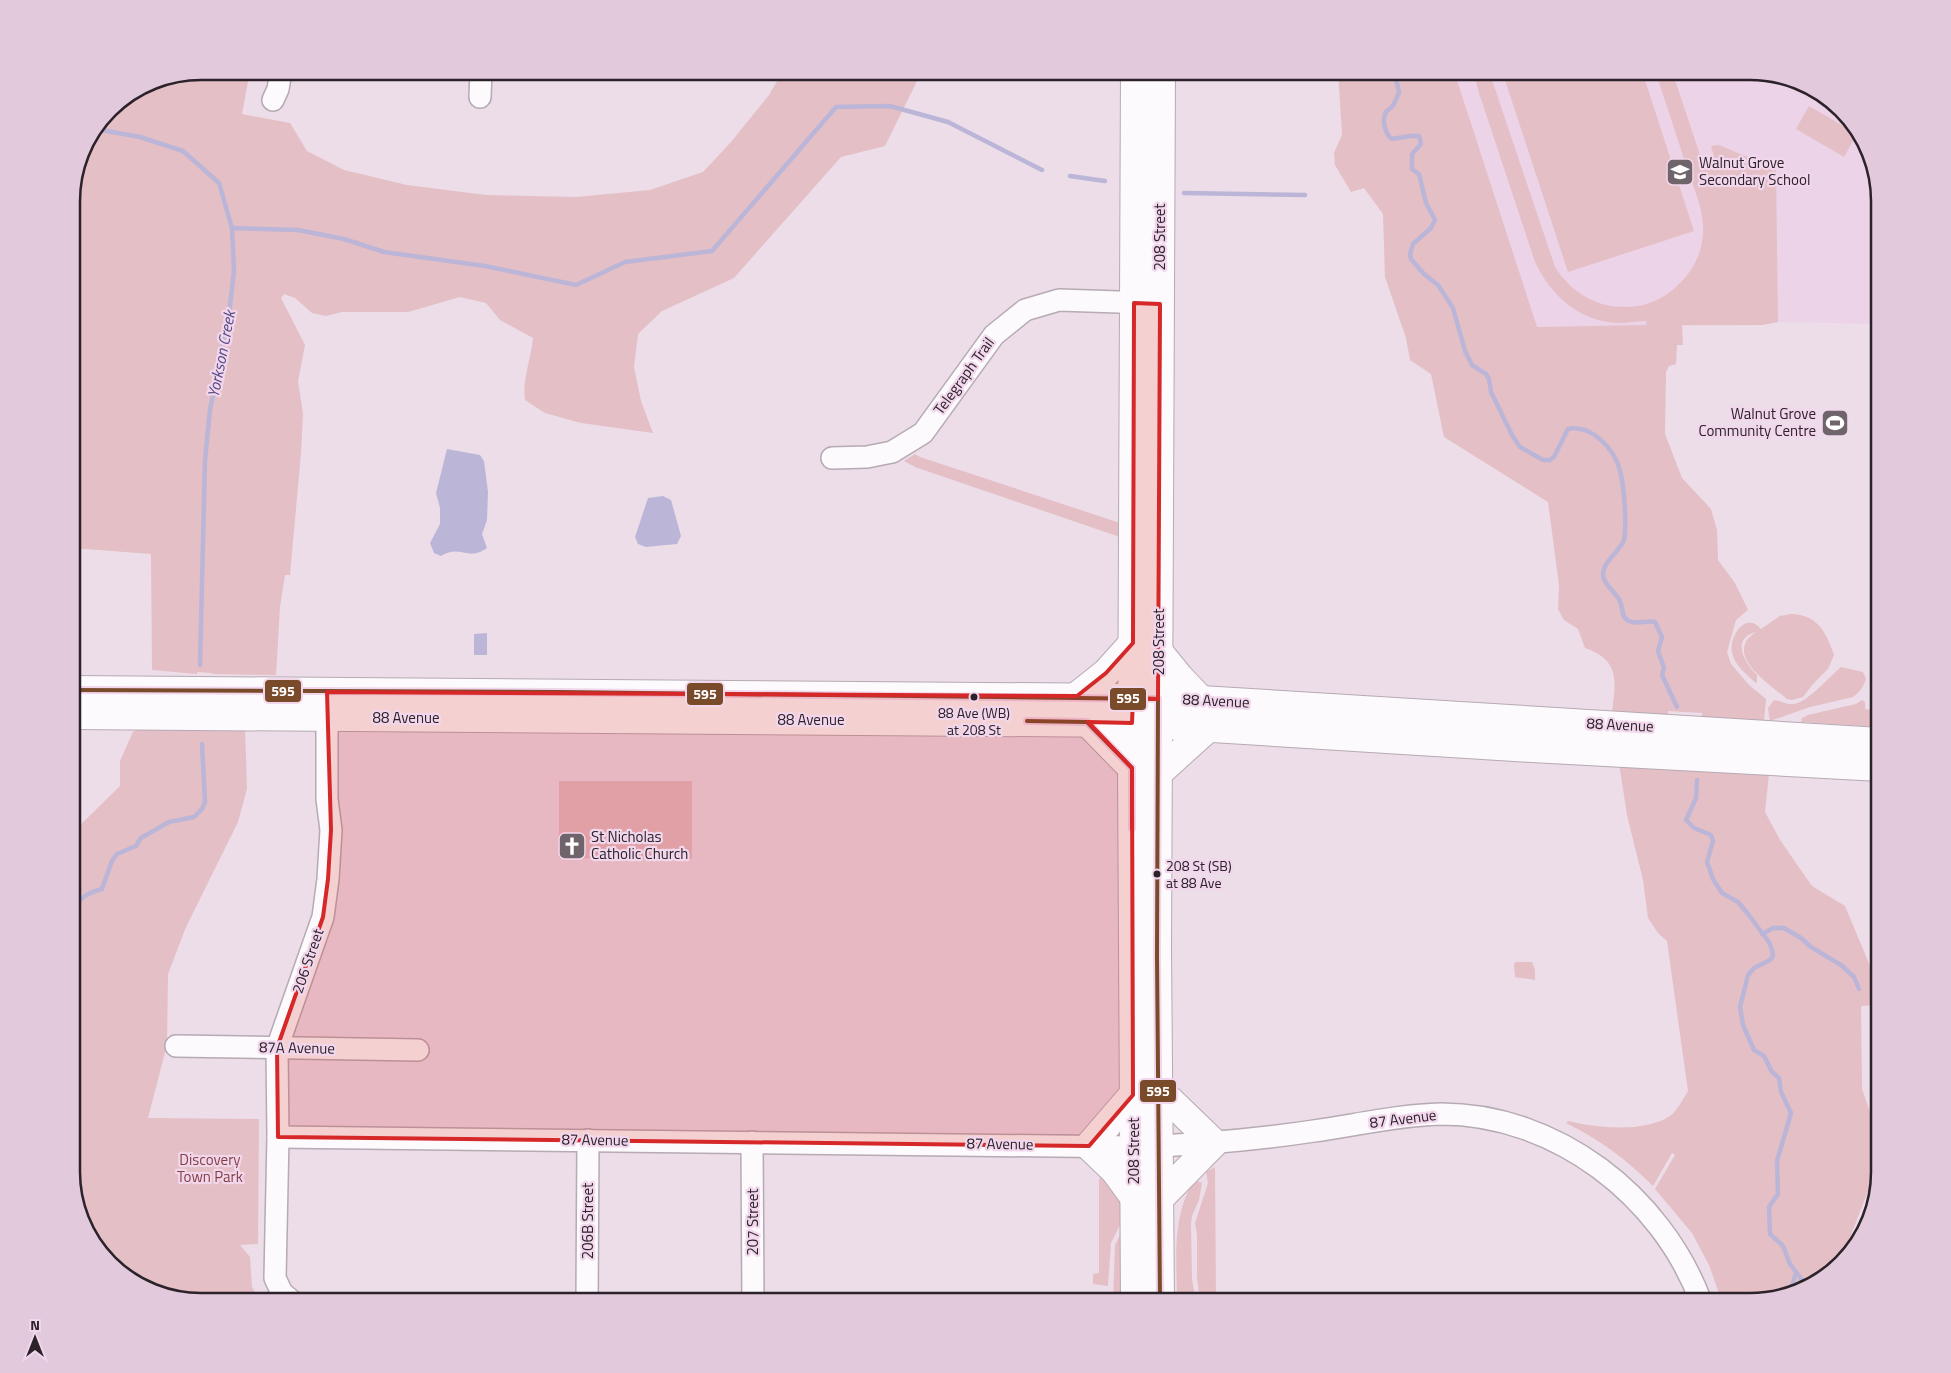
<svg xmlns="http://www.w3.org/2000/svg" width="1951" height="1373" font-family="'Titillium Web',sans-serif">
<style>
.built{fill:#ecd3e7}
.green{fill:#e4bfc5}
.water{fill:#bbb5d8}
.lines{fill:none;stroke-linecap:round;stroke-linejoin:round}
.stream{stroke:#bbb5d8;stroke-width:4.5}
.minor-casing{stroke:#b6aab3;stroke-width:24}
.major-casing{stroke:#b6aab3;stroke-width:30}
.minor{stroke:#fcfafc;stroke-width:21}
.major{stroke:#fcfafc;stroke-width:28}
.bus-1-casing{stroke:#f2d7ec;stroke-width:8}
.bus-1{stroke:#7a4b2a;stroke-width:4}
.marked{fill:#d62828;fill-opacity:0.2;stroke:#d62828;stroke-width:4;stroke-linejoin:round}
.bus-dot{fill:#2b222a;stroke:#f2d7ec;stroke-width:2}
.labels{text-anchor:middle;stroke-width:4.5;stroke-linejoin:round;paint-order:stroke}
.bus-label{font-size:14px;fill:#2b222a;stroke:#f2d7ec}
.poi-label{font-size:15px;fill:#2b222a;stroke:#f2d7ec;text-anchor:start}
.street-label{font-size:15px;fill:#2b222a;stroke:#f2d7ec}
.park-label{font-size:15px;fill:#853f43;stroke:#f2d7ec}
.water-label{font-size:16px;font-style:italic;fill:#514a85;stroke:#f2d7ec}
.rim{fill:none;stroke:#2b222a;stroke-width:2.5}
.line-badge{stroke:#f2d7ec;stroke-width:2}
.badge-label{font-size:14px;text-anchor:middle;font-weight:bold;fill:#fff}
</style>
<rect width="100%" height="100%" fill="#ecdde8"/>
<polygon class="built" points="1454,71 1750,71 1822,93 1866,144 1880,201 1880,324 1778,322 1762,325 1536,327"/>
<g class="green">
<path d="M201 71H250L242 114 290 123 307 151 344 170 407 185 486 195 576 197 650 190 703 172 731 142 769 95 783 71H922L885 146 841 157 734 278 662 311 638 334 634 367 641 401 653 433 581 423 545 413 525 400C522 380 531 359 533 338L500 320 486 303 460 297 408 312H342L326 316 312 313 295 298 284 294 281 298 305 345 298 381 303 414 301 453 290 575H285L280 607 276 675 212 674V673L197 672V674L152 670 151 554 72 548V193L81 151 110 109 152 81Z"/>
<path d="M1338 71H1454L1537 327 1646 325 1647 321C1638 321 1628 323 1619 323 1580 322 1551 296 1535 262L1479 93 1473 71H1489L1555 267C1571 292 1596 308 1627 307 1646 307 1665 298 1678 285 1693 271 1703 252 1703 231 1704 209 1693 187 1686 165 1676 134 1666 103 1655 71H1672L1704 167 1716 163 1711 146 1719 145 1776 169 1778 322 1762 325H1682L1683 345H1677L1676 364 1669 366 1666 372 1665 434 1682 478 1711 509 1717 530 1718 560 1735 583 1748 610 1736 620 1727 652 1731 664 1749 685 1766 699 1764 721 1702 718V713L1668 711V715L1612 712C1616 681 1620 660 1585 648L1578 629 1564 620 1558 609 1559 585 1548 502 1444 437 1431 374 1410 360 1406 338 1385 277 1383 214 1364 188 1351 192 1335 165 1334 153 1342 135Z"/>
<polygon points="1502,71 1642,71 1694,231 1568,272"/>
<polygon points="1809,106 1857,134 1844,157 1796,129"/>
<polygon points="915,454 920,457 1120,523 1120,537 915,467 904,461"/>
<path d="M1791 614C1818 615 1826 632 1834 655L1828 669 1813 684 1803 697 1792 700 1787 699C1774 688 1737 664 1745 644 1747 638 1752 635 1756 632 1730 639 1745 663 1757 675V682L1756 683C1747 675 1734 665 1732 652 1729 636 1746 611 1761 629L1780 616Z"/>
<path d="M1841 667 1863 672 1866 679C1863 687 1860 692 1853 697L1810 707 1770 721 1768 708 1774 700C1781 701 1787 705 1794 704 1808 702 1829 677 1841 667Z"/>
<polygon points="1862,700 1865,702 1865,709 1880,711 1880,727 1801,722 1802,718 1808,715 1856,704"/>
<polygon points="141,728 196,728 196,731 211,731 211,728 245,728 247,789 238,822 186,927 168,974 167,1045 148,1118 259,1119 258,1244 240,1245 250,1257 252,1287 260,1302 201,1302 129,1280 89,1236 72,1180 72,833 120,786 120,761 133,732"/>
<path d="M1619 763 1769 774 1765 812 1780 840 1812 886 1845 906 1875 978 1873 1005 1861 1006 1862 1089 1880 1140V1160L1851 1235 1859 1240 1858 1244 1807 1288 1750 1302H1722L1709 1265 1692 1233 1655 1189 1675 1155 1672 1153 1653 1186C1627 1160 1599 1139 1566 1123L1568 1121C1596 1128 1644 1133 1670 1116 1677 1111 1683 1099 1688 1091L1667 941 1658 933 1648 918 1643 880 1627 815Z"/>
<polygon points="559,781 692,781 692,859 559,858"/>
<polygon points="1516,962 1532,962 1535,970 1535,980 1515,977 1514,964"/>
<polygon points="1215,1167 1216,1302 1200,1302 1197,1278 1197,1235 1195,1223 1208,1183 1206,1172"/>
<polygon points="1102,1174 1110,1183 1121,1202 1120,1225 1111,1243 1108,1286 1093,1284 1093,1274 1099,1273 1099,1180"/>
<path d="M1194 1180 1202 1183 1199 1200 1192 1216 1191 1224 1192 1279 1196 1302H1177C1177 1258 1171 1219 1194 1180Z"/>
<polygon points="1123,1229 1124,1302 1113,1302 1115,1245"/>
</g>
<g class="water">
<path d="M447 449 480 455 484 461 488 492 487 520 482 534 487 548C467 562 461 544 441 556L434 553 430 543 440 524V508L436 493Z"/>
<polygon points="663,496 671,500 681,536 677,544 646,547 638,544 635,537 648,498"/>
<polygon points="487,633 487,655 474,655 474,634"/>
</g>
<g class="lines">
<g class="stream">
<path d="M1394 71 1399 92C1397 97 1395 103 1392 107 1390 109 1387 110 1386 112 1381 120 1386 135 1392 139L1410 136H1419L1421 144 1412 154V169L1419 174 1426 203 1435 220 1431 228 1413 244 1410 254 1411 259 1424 274 1438 285 1453 308 1465 351 1472 365 1486 374 1489 379 1491 392 1512 435 1520 447 1543 460H1550L1554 457 1568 429C1591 424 1615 449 1620 471 1624 484 1627 527 1624 540 1620 552 1598 565 1604 579 1607 587 1616 593 1620 601 1623 608 1621 618 1629 621 1637 625 1646 620 1655 622L1662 637 1658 651 1664 668 1662 675 1677 707"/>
<polyline points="96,129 140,137 183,151 219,183 232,228 234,271 229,314 210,410 205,460 200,665"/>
<polyline points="1070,176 1105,181"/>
<polyline points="1184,193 1305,195"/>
<polyline points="232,228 298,230 344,239 384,252 485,266 576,285 625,262 712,251 836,107 890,106 948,122 1042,170"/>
<polyline points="1697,780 1696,798 1686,820 1694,828 1711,835 1713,841 1707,862 1713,879 1722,893 1738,902 1748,914 1769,942 1772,950 1773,956 1770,960 1754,968 1748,975 1740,1007 1743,1025 1750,1041 1754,1050 1764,1056 1772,1072 1779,1078 1781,1092 1791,1113 1777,1161 1778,1194 1769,1207 1770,1234 1783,1246 1790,1264 1808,1288"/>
<path d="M72 910C80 898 87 893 102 889L112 861 117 854 136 846 141 838 169 822 194 817 202 809 205 802 202 744"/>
<polyline points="1762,934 1773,928 1784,928 1801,938 1811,947 1841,965 1854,977 1859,989"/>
<path d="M72 1014C76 1022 75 1029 72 1038"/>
<polyline points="1790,1292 1796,1273"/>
</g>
<g class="minor-casing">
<g id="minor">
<polyline points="480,97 481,71"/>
<polyline points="273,100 278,89 281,71"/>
<polyline points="832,458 867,457 892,452 923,433 994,335 1025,310 1059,300 1148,303"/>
<polyline points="176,1046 418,1050"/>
<path d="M278 1137 1134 1147C1194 1145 1254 1140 1314 1131 1356 1125 1399 1115 1441 1114 1556 1114 1662 1196 1701 1302"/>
<polyline points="752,1142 753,1302"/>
<polyline points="293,1302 282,1293 275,1278 278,1137 277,1048 323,917 328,879 331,830 327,799 327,703"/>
<polyline points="587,1302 588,1140"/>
</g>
</g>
<g class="major-casing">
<g id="major">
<polyline points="1158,651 1180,678 1201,700"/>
<polyline points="72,690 1133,698 1201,700 1880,742"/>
<polyline points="1077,696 1106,673 1133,643"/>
<polyline points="72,715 1132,723 1532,748 1880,767"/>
<polyline points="1087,722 1132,768"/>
<polyline points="1157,774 1209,727"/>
<polyline points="1158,1089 1214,1143 1159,1199"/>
<polyline points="1133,1095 1089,1146 1115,1171 1134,1197"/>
<polyline points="1135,1302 1132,768 1135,71"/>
<polyline points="1160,1302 1157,950 1161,71"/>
</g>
</g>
<use href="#minor" class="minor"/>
<use href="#major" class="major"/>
<g class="bus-1-casing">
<g id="bus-1">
<polyline points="72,690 560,692 1158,699 1157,956 1160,1302"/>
<polyline points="1027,721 1087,722 1132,768 1132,828"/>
</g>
</g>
<use href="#bus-1" class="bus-1"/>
</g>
<path class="marked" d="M1134 303 1160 304 1158 699 1133 698 1132 723 1088 722 1132 768 1133 1095 1089 1146 278 1137 277 1048 323 917 328 879 331 830 327 692 1077 696 1106 673 1133 643Z"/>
<defs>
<g id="school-square" transform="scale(1.4375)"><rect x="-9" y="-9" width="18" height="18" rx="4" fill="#6f636c" stroke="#f2d7ec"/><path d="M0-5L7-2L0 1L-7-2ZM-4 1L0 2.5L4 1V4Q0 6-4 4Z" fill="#fff"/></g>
<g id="stadium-square" transform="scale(1.4375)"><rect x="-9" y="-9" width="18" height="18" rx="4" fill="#6f636c" stroke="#f2d7ec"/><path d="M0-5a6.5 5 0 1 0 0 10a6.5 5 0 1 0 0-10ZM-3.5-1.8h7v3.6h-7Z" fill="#fff"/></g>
<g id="church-square" transform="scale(1.4375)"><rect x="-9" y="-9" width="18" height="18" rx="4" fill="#6f636c" stroke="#f2d7ec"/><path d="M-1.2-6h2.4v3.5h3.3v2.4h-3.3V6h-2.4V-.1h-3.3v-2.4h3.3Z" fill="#fff"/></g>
</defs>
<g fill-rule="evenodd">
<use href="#school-square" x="1680" y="172"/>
<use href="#stadium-square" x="1835" y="423"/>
<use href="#church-square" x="572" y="846"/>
</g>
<g class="bus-dot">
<circle cx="974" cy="697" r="4.5"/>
<circle cx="1157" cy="874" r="4.5"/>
</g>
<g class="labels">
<g class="bus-label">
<text x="974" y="718">88 Ave (WB)<tspan x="974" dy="17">at 208 St</tspan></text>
<text x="1166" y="871" text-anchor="start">208 St (SB)<tspan x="1166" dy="17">at 88 Ave</tspan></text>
</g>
<g class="poi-label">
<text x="1699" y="168">Walnut Grove<tspan x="1699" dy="17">Secondary School</tspan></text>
<text x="1816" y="419" text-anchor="end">Walnut Grove<tspan x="1816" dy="17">Community Centre</tspan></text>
<text x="591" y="842">St Nicholas<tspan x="591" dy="17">Catholic Church</tspan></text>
</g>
<g class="street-label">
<text transform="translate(1160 237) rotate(-90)" y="5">208 Street</text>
<text transform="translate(964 376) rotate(-54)" y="5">Telegraph Trail</text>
<text transform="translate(1159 642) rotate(-90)" y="5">208 Street</text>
<text transform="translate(1216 701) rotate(3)" y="5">88 Avenue</text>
<text x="406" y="723">88 Avenue</text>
<text x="811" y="725">88 Avenue</text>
<text transform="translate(1620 725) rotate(3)" y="5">88 Avenue</text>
<text transform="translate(308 961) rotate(-71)" y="5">206 Street</text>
<text transform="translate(297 1048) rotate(1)" y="5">87A Avenue</text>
<text transform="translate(1403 1119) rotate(-7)" y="5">87 Avenue</text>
<text transform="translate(595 1140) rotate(1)" y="5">87 Avenue</text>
<text transform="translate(1000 1144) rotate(1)" y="5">87 Avenue</text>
<text transform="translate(1134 1151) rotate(-90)" y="5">208 Street</text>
<text transform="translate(588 1221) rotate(-90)" y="5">206B Street</text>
<text transform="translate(753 1222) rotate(-90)" y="5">207 Street</text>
</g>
<g class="park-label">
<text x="210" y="1165">Discovery<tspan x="210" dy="17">Town Park</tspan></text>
</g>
<g class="water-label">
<text transform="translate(221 354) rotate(-79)" y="6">Yorkson Creek</text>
</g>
</g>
<path d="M0 0H1951V1373H0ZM201 80H1750A121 121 0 0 1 1871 201V1172A121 121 0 0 1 1750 1293H201A121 121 0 0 1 80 1172V201A121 121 0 0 1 201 80Z" fill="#e2c9dc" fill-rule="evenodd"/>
<path class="rim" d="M201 80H1750A121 121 0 0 1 1871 201V1172A121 121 0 0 1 1750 1293H201A121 121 0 0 1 80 1172V201A121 121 0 0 1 201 80Z"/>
<g class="line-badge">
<rect x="264" y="679" width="38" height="24" rx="5" fill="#7a4b2a"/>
<rect x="686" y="682" width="38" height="24" rx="5" fill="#7a4b2a"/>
<rect x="1109" y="687" width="38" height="24" rx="5" fill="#7a4b2a"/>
<rect x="1139" y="1079" width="38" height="24" rx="5" fill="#7a4b2a"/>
</g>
<g class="badge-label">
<text x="283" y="696">595</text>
<text x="705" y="699">595</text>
<text x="1128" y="703">595</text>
<text x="1158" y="1096">595</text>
</g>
<g transform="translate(35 1338)" stroke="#f2d7ec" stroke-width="4" paint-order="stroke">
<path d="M0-4L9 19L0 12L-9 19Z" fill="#2b222a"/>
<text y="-8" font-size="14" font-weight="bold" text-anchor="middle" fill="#2b222a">N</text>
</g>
</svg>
